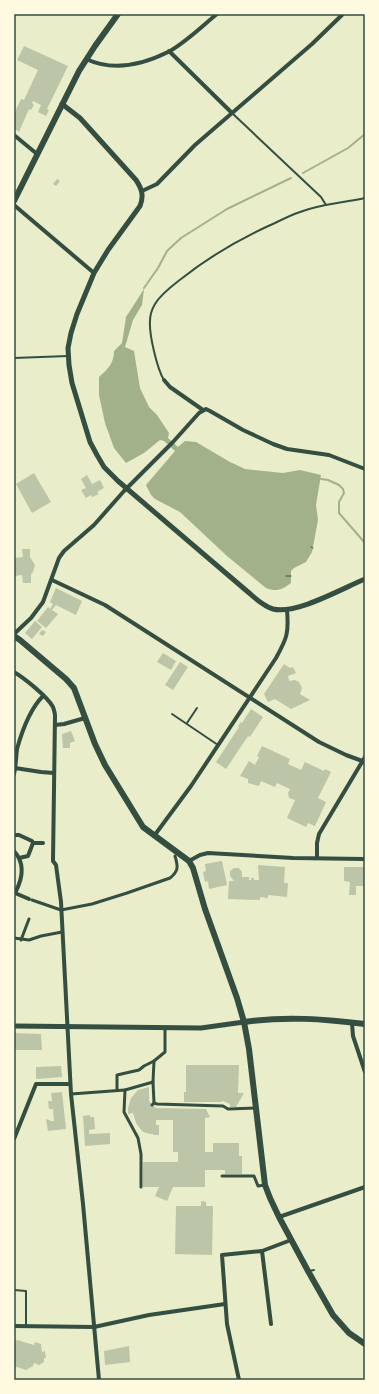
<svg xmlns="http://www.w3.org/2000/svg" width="379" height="1394" font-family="Raleway,sans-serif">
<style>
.water{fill:#a3b18a}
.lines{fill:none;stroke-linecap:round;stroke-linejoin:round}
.stream{stroke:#a3b18a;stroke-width:2}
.building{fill:#bcc5a7}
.path{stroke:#344e41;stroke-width:1}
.service{stroke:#344e41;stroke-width:2}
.pedestrian{stroke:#344e41;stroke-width:3}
.minor{stroke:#344e41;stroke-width:4}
.tertiary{stroke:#344e41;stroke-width:5}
.secondary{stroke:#344e41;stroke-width:6}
.neatline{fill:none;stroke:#344e41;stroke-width:1.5}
</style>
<rect width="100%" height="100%" fill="#e9edc9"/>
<path class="water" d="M144 289 142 305 133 320 125 347 134 351 140 388 149 407 157 415 169 433 168 438 178 447 185 441 196 442 230 462 245 469 283 473 300 470 321 475 316 505 318 520 312 552 306 562 294 568 291 571V583C282 590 276 592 266 588L227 556 180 512 155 499 151 495 146 485 175 451 164 441 160 440 144 453 126 463 114 448 105 423 99 395V377C108 369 114 363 114 351L122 343 126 317Z"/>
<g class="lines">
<g class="stream">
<polyline points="303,173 348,148 365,134"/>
<polyline points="144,288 158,268 167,251 181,238 227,209 291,178"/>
<polyline points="321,479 328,480 339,485 343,489 344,493 339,502 339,513 365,543"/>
</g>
</g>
<g class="building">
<polygon points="24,46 68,66 47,109 49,110 46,116 38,112 41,105 33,101 32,103 34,105 31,110 29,109 19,132 14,128 14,114 21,99 24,100 38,70 17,60"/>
<polygon points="57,179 60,181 56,186 53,184"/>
<polygon points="34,473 51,502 32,513 16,484"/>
<polygon points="87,475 92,484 100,480 104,488 97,492 99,494 92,497 91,495 86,498 81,490 86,488 81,479"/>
<polygon points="22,549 30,549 30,557 35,565 33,572 31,574 31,583 23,583 22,575 14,576 14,558 23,557"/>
<polygon points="56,588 82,601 76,615 56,605 52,610 58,614 46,628 37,621 48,607 50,609 53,604 50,602"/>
<polygon points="35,621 42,627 32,639 25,633"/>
<polygon points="42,630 46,632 43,636 39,634"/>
<polygon points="163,653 176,661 171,670 157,662"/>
<polygon points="180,662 188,667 173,690 165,685"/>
<polygon points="284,664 290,668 293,667 296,673 288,676 289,681 295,680 299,682 302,688 300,694 310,700 291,709 275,699 268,702 264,694"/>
<polygon points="251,709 263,717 250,737 248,736 226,769 216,762 239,727 238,726 241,722 242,723"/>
<polygon points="71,731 75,741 70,743 70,748 63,748 62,734"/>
<polygon points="262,746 290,759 288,764 301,770 305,762 324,771 325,769 331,772 318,798 326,802 315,826 308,823 306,827 287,818 295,800 289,798 288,793 290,789 277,783 275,787 261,781 259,786 248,783 248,779 240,776 249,761 255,765 259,757 257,756"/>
<polygon points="222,861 227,885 209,889 208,881 205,882 203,872 206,871 205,864"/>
<polygon points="258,865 285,867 284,883 288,883 287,897 268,895 268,898 260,897 260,900 228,899 229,881 234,881 230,876 230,871 234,868 239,868 242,872 242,877 249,877 249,880 251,880 251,878 254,878 254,880 259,880"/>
<polygon points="344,867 365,867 365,886 356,886 356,895 349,895 350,882 344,881"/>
<polygon points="14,1033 41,1034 42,1050 14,1050"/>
<polygon points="186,1065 239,1065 238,1093 244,1093 236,1107 230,1107 230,1104 223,1101 222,1101 222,1102 184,1102 184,1092 186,1092"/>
<polygon points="61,1066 62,1077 36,1079 36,1067"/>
<polygon points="149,1087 149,1101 156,1108 206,1109 210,1117 205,1118 205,1152 213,1152 213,1143 239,1143 239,1156 242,1156 242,1174 225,1174 225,1170 205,1170 205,1187 173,1187 167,1201 155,1196 159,1187 143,1187 143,1162 178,1162 178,1152 173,1152 173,1120 156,1120 156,1125 159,1125 159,1135 155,1135 143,1132 136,1123 133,1113 128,1114 128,1108 131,1098 138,1090"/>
<polygon points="62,1092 66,1129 48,1131 46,1119 51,1121 54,1121 53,1109 49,1109 48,1101 52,1101 51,1093"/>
<polygon points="90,1115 90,1117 94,1117 95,1129 89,1130 89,1134 110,1133 110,1144 85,1146 83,1116"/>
<polygon points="201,1201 206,1202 206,1206 213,1206 212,1255 175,1254 176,1206 201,1206"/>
<polygon points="17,1340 34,1345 35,1342 41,1344 42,1352 45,1351 46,1358 44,1358 44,1362 39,1365 34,1363 33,1366 26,1370 14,1366 14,1342"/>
<polygon points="129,1346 130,1362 105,1365 104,1351"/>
</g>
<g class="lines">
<g class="path">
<polyline points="311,547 313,548"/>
<polyline points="286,576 291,576"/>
</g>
<g class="service">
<polyline points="232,113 321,197 326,205"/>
<polyline points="14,358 68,356"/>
<path d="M164 380C157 369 149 334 150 321 150 315 152 309 155 304 161 294 172 286 181 279 210 256 241 238 275 223 283 219 291 215 300 212 321 204 343 203 365 198"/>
<polyline points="172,714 218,745"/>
<polyline points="187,723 197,708"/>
<polyline points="309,1271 314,1270"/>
<polyline points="14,1290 26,1291 26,1325"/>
</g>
<g class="pedestrian">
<path d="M32 900 61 910 92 904 127 893 170 878C179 871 178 866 175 856"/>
<polyline points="14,938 29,940 41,936 62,932"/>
<polyline points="21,940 29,919"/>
<polyline points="153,1082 154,1061 165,1052 165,1028"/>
<polyline points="117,1090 117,1075 139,1070 144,1066 154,1061"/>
<polyline points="125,1090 153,1082 154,1103 152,1105"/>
<polyline points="71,1094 125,1090 124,1112 138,1138 141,1154 141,1187"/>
<polyline points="154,1103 157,1104 223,1106 228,1109 256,1108"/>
<polyline points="222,1176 254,1176 258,1186 265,1185"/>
</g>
<g class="minor">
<polyline points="169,51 232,113"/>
<path d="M86 59C114 72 142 65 168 52 185 43 202 26 217 14"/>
<polyline points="14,135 37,154"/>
<polyline points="142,191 157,184 195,145 312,44 343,14"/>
<polyline points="14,205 94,273"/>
<polyline points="164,380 170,387 203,410"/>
<polyline points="52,580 105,605 319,742 346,755 365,762"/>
<polyline points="14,634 31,618 43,602 59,558 64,551 94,525 124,491 173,442 199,413 206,409 210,411 243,430 273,444 287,449 329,455 365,469"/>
<path d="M14 672C24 678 47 696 53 707 54 710 55 713 55 716L53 861 56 865 61 902 71 1094 83 1204 99 1380"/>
<polyline points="55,725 64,724 85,718"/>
<polyline points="15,768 41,772 54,773"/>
<path d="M14 774C16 766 16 757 17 749 22 731 30 709 43 696"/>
<polyline points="14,835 19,835 32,841 33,843 43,843"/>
<path d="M154 836 191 786 276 658C287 638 289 633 287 610"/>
<path d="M14 851C26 864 22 880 15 893L29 899"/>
<polyline points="19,858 28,856 33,843"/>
<polyline points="317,858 317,843 319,834 365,757"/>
<polyline points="189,861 200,855 208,853 293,858 365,859"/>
<polyline points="352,1023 353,1036 365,1072"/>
<polyline points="14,1139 36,1084 70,1084"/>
<polyline points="279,1217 365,1187"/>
<polyline points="262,1251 271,1324"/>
<polyline points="14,1326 94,1327 149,1315 225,1304"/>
<polyline points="239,1380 227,1324 222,1255 262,1251 291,1240"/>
</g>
<g class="tertiary">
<path d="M62 104 80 118 136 180C142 189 144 196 140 206L108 250 94 273 77 314 71 333 68 348 69 365 72 383 90 442 97 455 104 467 118 481 248 592C255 598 263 606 273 609 296 615 343 588 365 579"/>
<polyline points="14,1026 201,1028 244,1022"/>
</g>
<g class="secondary">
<polyline points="14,201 79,71 95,46 118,14"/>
<polyline points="14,636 20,640 66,679 74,688 95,744 105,765 143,827 189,861 193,868 205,909 237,998 244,1022 249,1049 265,1185 270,1198 279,1217 308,1271 333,1315 349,1333 365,1344"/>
<path d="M244 1022C286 1016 323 1019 365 1024"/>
</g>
</g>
<rect width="379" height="1394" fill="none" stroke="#fefae0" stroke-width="30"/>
<rect x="15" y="15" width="349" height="1364" class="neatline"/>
</svg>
